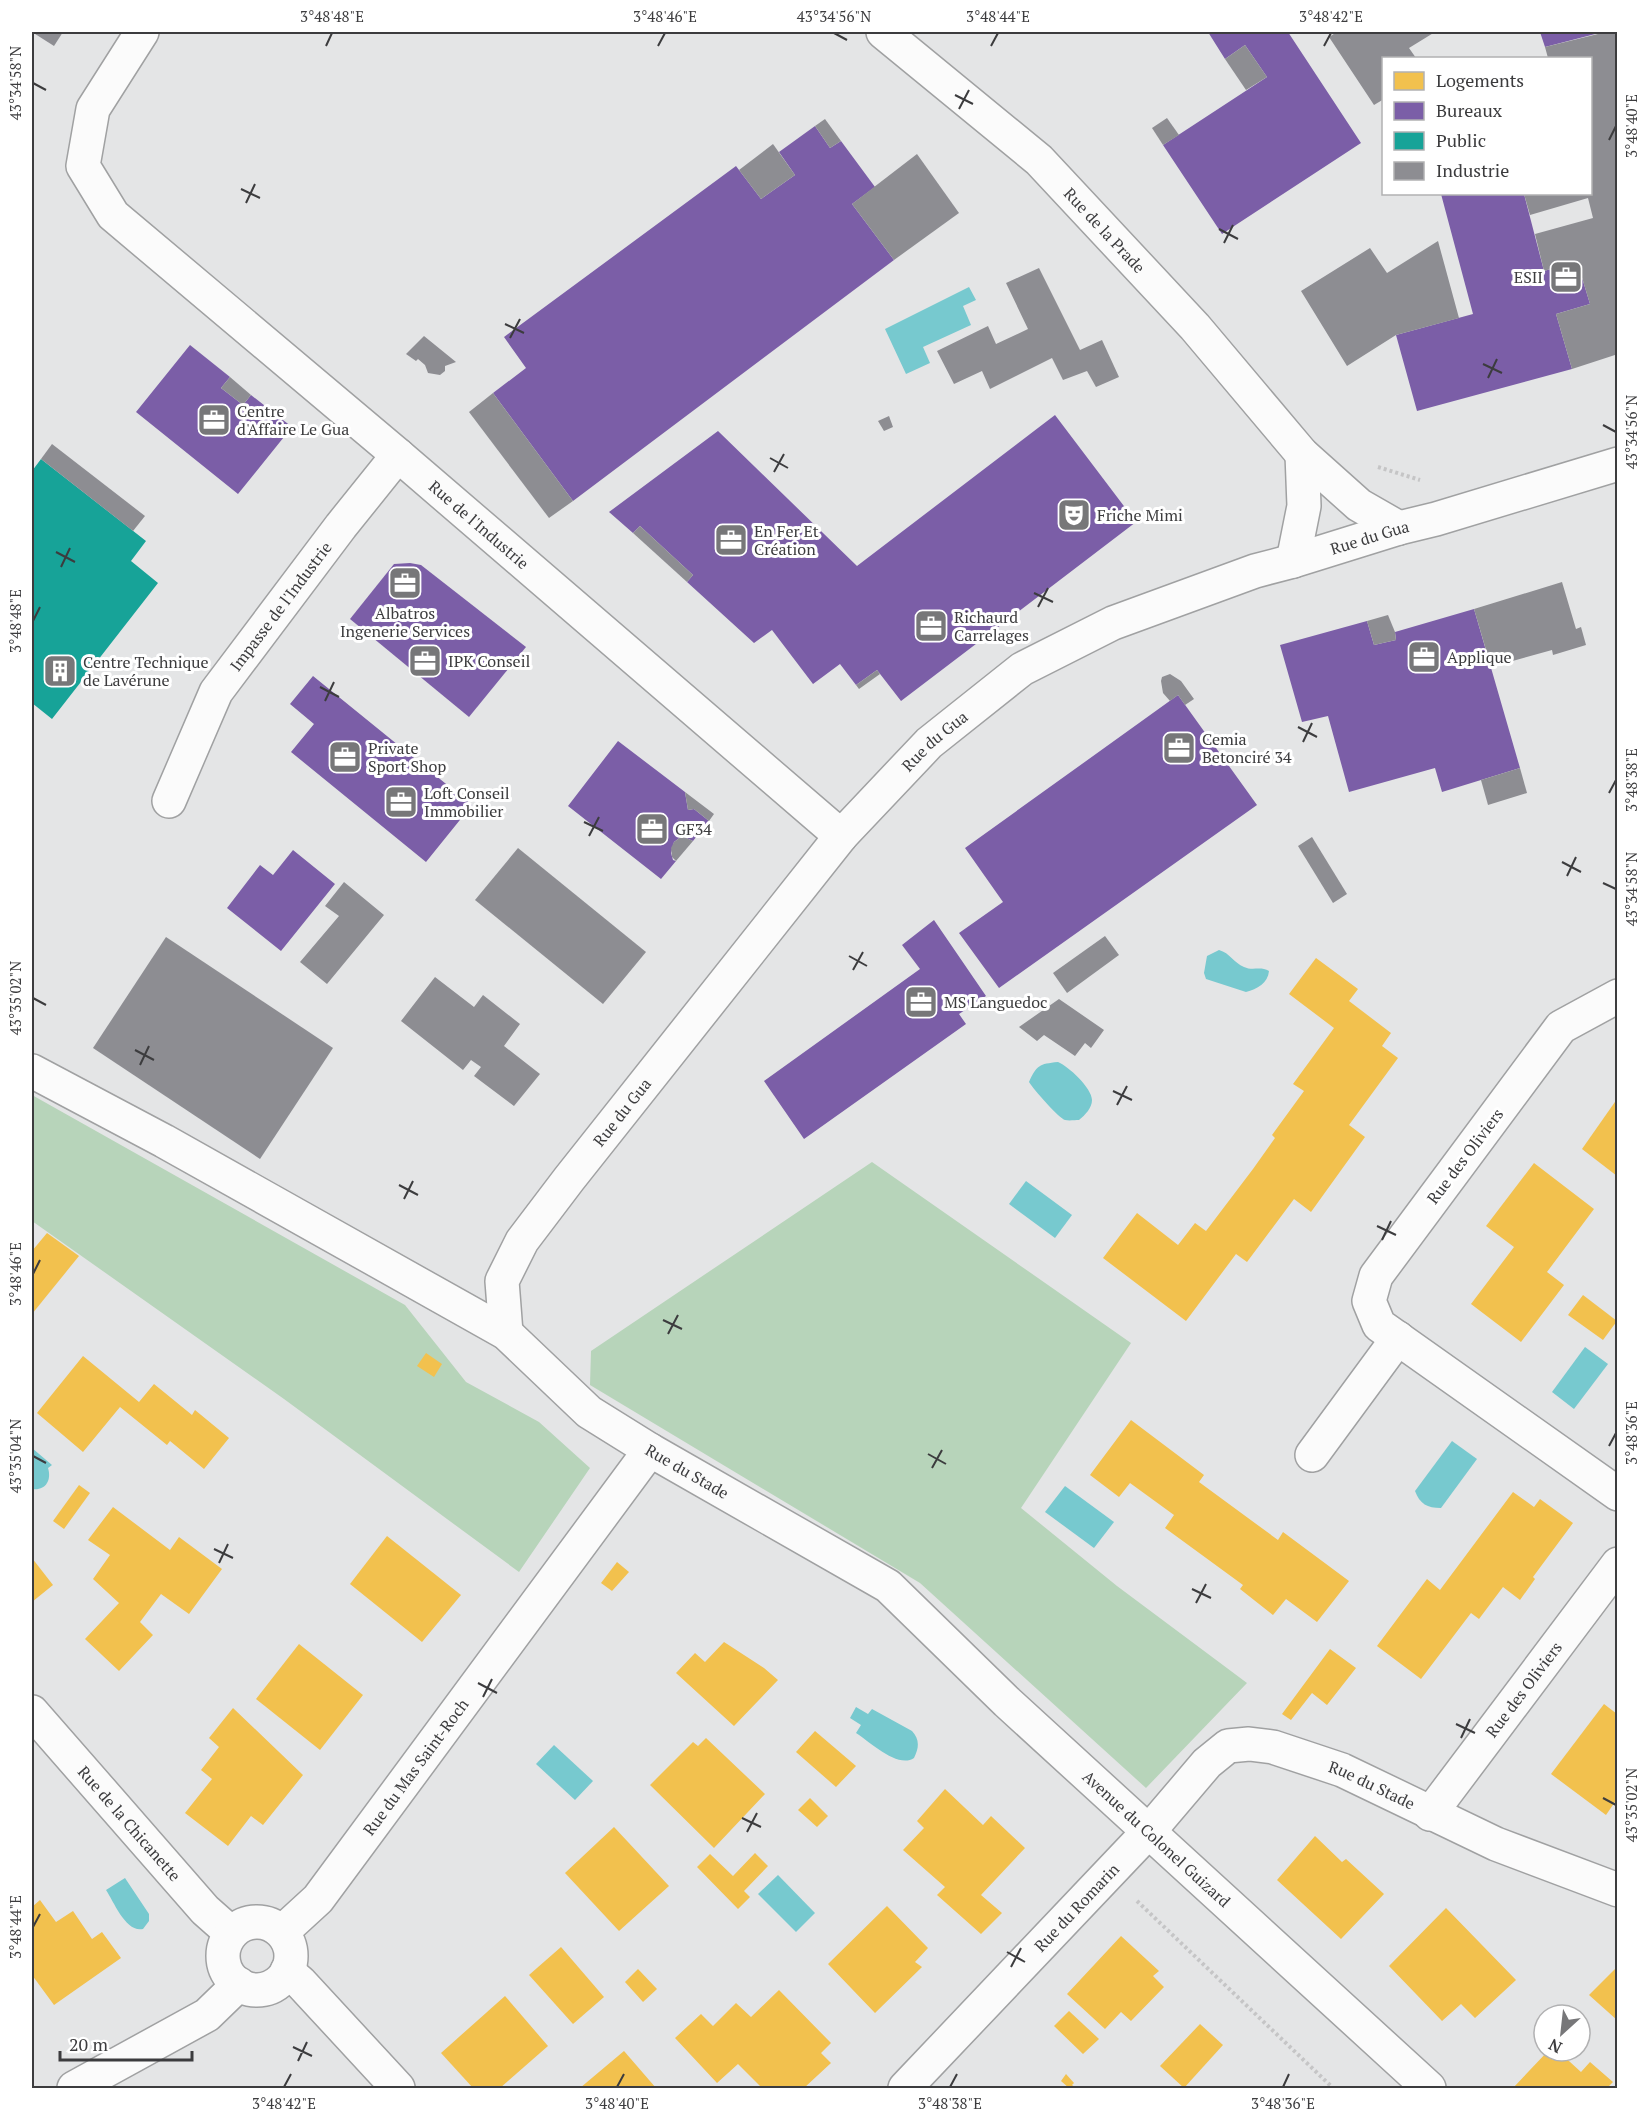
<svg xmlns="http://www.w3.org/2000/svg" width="1649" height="2120" font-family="'PT Serif',serif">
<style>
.green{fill:#b7d4ba}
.water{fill:#77c9cf}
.homes{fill:#f2c14e}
.offices{fill:#7b5ea7}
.public{fill:#17a398}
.industry{fill:#8d8d92}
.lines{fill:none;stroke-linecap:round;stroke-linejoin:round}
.minor-casing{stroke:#a0a1a2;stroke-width:36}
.path{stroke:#c5c5c6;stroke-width:4;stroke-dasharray:3 3;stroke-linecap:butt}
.minor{stroke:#fbfbfb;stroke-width:33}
.ticks{fill:none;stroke:#3c3c3e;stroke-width:2}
.labels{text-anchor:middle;stroke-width:6;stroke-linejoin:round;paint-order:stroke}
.street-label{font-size:16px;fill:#3c3c3e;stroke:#fff}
.poi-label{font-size:16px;fill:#3c3c3e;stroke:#fff;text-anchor:start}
.neatline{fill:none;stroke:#3c3c3e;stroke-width:2}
.ticks-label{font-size:15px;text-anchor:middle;fill:#3c3c3e}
</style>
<rect width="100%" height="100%" fill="#e4e5e6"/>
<g class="green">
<polygon points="32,1095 405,1305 466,1382 539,1422 590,1468 519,1572 284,1399 32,1221"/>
<polygon points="872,1162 1131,1343 1021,1508 1117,1586 1247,1683 1146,1788 920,1583 590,1385 591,1351"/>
</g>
<g class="water">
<polygon points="969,287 976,300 963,306 971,325 923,347 930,363 906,374 885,329"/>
<path d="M1219 950C1230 953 1234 963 1244 967 1252 971 1261 966 1269 971 1268 983 1257 989 1246 992L1206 979 1204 973 1207 956Z"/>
<path d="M1058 1062C1068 1066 1092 1088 1092 1100 1092 1108 1085 1115 1079 1120 1075 1120 1069 1121 1065 1120 1060 1119 1033 1089 1029 1082 1037 1065 1039 1064 1058 1062Z"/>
<polygon points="1026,1181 1072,1215 1055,1238 1009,1204"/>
<polygon points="1585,1347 1608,1364 1574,1409 1552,1392"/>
<path d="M1452 1441 1477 1459 1441 1508C1427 1508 1420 1504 1415 1491Z"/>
<path d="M32 1448 52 1465 48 1468C52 1481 45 1491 32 1489Z"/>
<polygon points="1065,1486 1114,1522 1094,1548 1045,1512"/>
<path d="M856 1707 868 1714 872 1709 912 1731C920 1740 919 1748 914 1758 898 1769 870 1742 856 1733L861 1725 850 1718Z"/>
<polygon points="554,1745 593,1781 575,1800 536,1764"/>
<polygon points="778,1875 815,1913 796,1932 758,1894"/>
<path d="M125 1878 149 1914V1921L143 1929C126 1933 114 1902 106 1890Z"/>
</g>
<g class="homes">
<polygon points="1316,958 1358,989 1349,1001 1391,1033 1382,1046 1398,1058 1349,1125 1365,1137 1311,1212 1294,1199 1247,1262 1236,1254 1186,1321 1103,1258 1137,1213 1178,1245 1195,1223 1206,1231 1253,1169 1275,1138 1272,1135 1304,1091 1293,1084 1334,1028 1289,994"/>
<polygon points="1617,1099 1617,1176 1582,1149"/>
<polygon points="1534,1163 1594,1209 1547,1272 1564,1285 1521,1342 1471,1304 1514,1247 1486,1226"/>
<polygon points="47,1233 79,1256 32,1314 32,1251"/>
<polygon points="1583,1295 1617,1321 1603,1340 1568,1315"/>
<polygon points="426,1353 442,1364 434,1377 417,1366"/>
<polygon points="83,1356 139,1402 154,1384 192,1415 195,1410 229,1438 204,1469 170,1441 167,1445 120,1407 83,1452 37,1413"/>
<polygon points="1131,1420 1204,1475 1199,1482 1278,1540 1283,1532 1349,1581 1317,1622 1286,1599 1273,1615 1240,1589 1243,1585 1165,1528 1174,1515 1130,1483 1119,1497 1090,1475"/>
<polygon points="79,1485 90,1493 64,1529 53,1521"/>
<polygon points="1513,1492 1534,1507 1540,1499 1573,1523 1533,1577 1535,1579 1520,1600 1503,1587 1479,1619 1471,1613 1421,1679 1377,1646 1427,1579 1440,1590"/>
<polygon points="113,1507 170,1550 179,1537 222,1569 189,1614 161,1594 140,1622 153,1635 119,1671 85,1639 119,1603 93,1579 110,1555 88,1540"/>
<polygon points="387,1536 461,1595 422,1642 350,1584"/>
<polygon points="32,1558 53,1585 32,1602"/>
<polygon points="617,1562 629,1572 612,1591 601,1583"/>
<polygon points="724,1642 764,1668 778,1680 734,1726 676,1673 695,1653 705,1662"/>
<polygon points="299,1644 363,1695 320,1750 256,1699"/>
<polygon points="1330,1649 1356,1668 1327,1705 1312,1693 1291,1720 1282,1714"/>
<polygon points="1604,1704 1617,1714 1617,1799 1606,1815 1551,1774"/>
<polygon points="233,1708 303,1775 263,1825 251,1816 228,1846 185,1813 212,1779 201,1770 219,1747 209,1738"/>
<polygon points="815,1731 856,1766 836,1787 796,1752"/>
<polygon points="706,1738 765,1794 714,1848 650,1785 693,1742 698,1746"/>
<polygon points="945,1789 983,1825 991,1816 1025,1848 981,1895 1002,1913 981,1934 937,1895 945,1887 903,1850 924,1828 917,1821"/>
<polygon points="810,1798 828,1816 817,1827 798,1810"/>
<polygon points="614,1827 669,1886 619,1931 565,1873"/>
<polygon points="1315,1836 1342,1862 1346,1859 1384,1894 1341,1939 1277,1880"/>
<polygon points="755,1853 768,1866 744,1891 750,1897 738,1909 697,1867 710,1854 733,1876"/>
<polygon points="40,1900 56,1922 73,1911 92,1939 102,1932 121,1958 54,2005 32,1975 32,1907"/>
<polygon points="887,1906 928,1948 915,1962 922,1967 875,2013 828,1964"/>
<polygon points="1446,1908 1516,1980 1475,2018 1461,2004 1442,2021 1389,1966"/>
<polygon points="1121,1936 1159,1971 1153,1976 1164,1987 1131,2021 1121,2012 1105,2029 1067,1994"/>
<polygon points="561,1947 604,1997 573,2024 529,1975"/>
<polygon points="1617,1967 1617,2020 1589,1995"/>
<polygon points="638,1969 657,1989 643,2002 625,1982"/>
<polygon points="779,1990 831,2043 821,2053 831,2063 804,2088 762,2088 738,2064 717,2083 675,2038 701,2014 713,2026 736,2003 751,2017"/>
<polygon points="505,1996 548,2046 500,2088 473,2088 441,2053"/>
<polygon points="1069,2011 1099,2039 1083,2054 1054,2026"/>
<polygon points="1200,2024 1223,2045 1184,2088 1160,2066"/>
<polygon points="624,2051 656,2088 580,2088 599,2072"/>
<polygon points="1548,2051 1558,2051 1581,2072 1590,2062 1613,2082 1608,2087 1610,2088 1513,2088"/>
<polygon points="1066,2074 1074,2083 1072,2085 1076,2088 1069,2088 1061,2081"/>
</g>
<g class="offices">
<polygon points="1208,32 1288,32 1361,143 1222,234 1163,145 1267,77 1245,45 1225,59"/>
<polygon points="1540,32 1603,32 1545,47"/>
<polygon points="815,126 830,148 841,141 875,187 852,204 894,260 573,501 493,393 526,368 504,337 736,166 761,199 795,175 779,152"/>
<polygon points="1441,194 1524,194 1544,271 1577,261 1590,304 1556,314 1572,369 1417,411 1396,335 1473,314"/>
<polygon points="190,345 230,377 221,388 243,405 251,395 292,427 238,494 136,412"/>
<polygon points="1055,415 1136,522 901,701 877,670 856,685 840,664 813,684 772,630 754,643 687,582 693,575 640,526 633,533 609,512 718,431 857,566"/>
<polygon points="410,563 421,565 526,647 469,717 350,619 394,564"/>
<polygon points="1474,609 1520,768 1442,792 1435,768 1349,792 1328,716 1302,722 1280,645 1367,621 1374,645 1396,640 1395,632"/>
<polygon points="313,676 472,805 426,862 291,752 314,724 290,704"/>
<polygon points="1178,695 1257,805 999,988 959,933 1003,902 965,848"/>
<polygon points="618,741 685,792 688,810 694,809 709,821 693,841 682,836 674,842 671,853 673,860 676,861 661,879 568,806"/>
<polygon points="293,850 335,884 281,951 227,908 260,865 273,875"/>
<polygon points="934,920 986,996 959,1014 966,1024 804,1139 764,1081 920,969 902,945"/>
</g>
<polygon class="public" points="41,459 146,541 131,561 158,583 52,719 32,703 32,471"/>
<g class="industry">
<polygon points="32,32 63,32 54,46"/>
<polygon points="1337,32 1435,32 1409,48 1416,58 1384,58 1384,99 1374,105 1329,37"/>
<polygon points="1606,32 1618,32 1618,354 1572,369 1556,314 1590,304 1577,261 1544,271 1535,234 1593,218 1588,198 1530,215 1524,194 1590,194 1590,58 1548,58 1545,47"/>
<polygon points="1245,45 1267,77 1246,90 1225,59"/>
<polygon points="1167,118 1179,135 1163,145 1152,128"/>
<polygon points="825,119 841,141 830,148 815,126"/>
<polygon points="773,144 795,175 761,199 739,170"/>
<polygon points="917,154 959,213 894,260 852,204"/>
<polygon points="1438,241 1459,318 1396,335 1347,366 1301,291 1370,248 1387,273"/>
<polygon points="1039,268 1080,350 1102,340 1119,377 1096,387 1087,371 1063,380 1052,358 990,389 982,371 954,384 937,351 988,326 996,344 1028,329 1006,283"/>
<polygon points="424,336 456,362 445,366 445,371 440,375 428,373 425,365 418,359 416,361 406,354"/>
<polygon points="230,377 251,395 243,405 221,388"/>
<polygon points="493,393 573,501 549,518 469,412"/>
<polygon points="889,416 893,427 884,431 878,421"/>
<polygon points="52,444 145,516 133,531 41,459"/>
<polygon points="640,526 693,575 687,582 633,533"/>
<polygon points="1562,582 1576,629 1581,627 1586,645 1553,655 1552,650 1491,667 1474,609"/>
<polygon points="1388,615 1395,632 1396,640 1374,645 1367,621"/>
<polygon points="877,670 880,674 859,689 856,685"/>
<polygon points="1170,674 1181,681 1194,699 1185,705 1178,695 1170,701 1163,693 1161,681 1162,677"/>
<polygon points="1520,768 1527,793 1488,805 1481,780"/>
<polygon points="685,792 714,814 709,821 694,809 688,810"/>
<polygon points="682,836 693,841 676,861 672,857 671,848 674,842"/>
<polygon points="1312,837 1347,894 1333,903 1298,846"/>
<polygon points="518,848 646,952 603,1004 475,900"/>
<polygon points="344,882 384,915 327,984 300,962 339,916 325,906"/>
<polygon points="1105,936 1119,955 1067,993 1053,973"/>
<polygon points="166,937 333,1048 260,1159 93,1048"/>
<polygon points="435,977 474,1007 483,995 520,1024 504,1046 540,1074 514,1106 474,1076 481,1067 471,1060 463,1070 401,1021"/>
<polygon points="1059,999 1104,1030 1091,1048 1085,1043 1075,1056 1044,1035 1037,1041 1019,1027"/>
</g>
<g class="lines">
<g class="minor-casing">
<g id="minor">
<path id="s1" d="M142 32 93 109 83 166 113 215 398 455 841 836"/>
<path id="s2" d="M883 32 1039 160 1195 327 1302 454 1359 505 1399 528"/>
<polyline points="1293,561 1304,506 1302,454"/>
<path id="s3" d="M169 801 216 692 341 526 398 455"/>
<polyline points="1618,996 1561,1027 1376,1276 1369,1301 1379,1325 1618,1494"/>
<path id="s4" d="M32 1071 164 1141 506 1333 589 1412 650 1450 888 1586 1007 1702 1429 2088"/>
<path id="s5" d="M506 1333 502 1281 522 1241 569 1179 841 836 929 743 1022 669 1113 623 1255 571 1293 561 1399 528 1436 519 1618 464"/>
<polyline points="1312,1455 1398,1338"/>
<path id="s6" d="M32 1712 205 1910 231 1933"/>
<path id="s7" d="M1430 1814 1618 1564"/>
<circle cx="257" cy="1956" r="34"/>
<path id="s8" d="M282 1932 318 1899 650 1450"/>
<polyline points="287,1971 300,1982 398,2088"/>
<polyline points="74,2088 207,2015 239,1984"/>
<path id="s9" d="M905 2088 1150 1830 1207 1763 1228 1746 1249 1744 1273 1747 1342 1770 1496 1844 1618 1890"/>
</g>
</g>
<g class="path">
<polyline points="1378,467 1420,480"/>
<polyline points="1137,1901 1333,2088"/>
</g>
<use href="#minor" class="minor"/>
</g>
<path class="ticks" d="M834 33 847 40M326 46 332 33M658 46 665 33M991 46 998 33M1324 46 1331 33M33 83 46 90M955 95 973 104M959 109 969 90M1609 140 1616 126M241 189 260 198M246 203 255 184M1219 229 1238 239M1224 243 1233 225M505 324 524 333M510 338 520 319M1483 364 1502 373M1488 378 1497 359M1603 425 1616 432M770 458 788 468M774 472 784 454M56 552 75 562M61 567 70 548M1034 593 1053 602M1038 607 1048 588M33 621 40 607M320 687 339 697M325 701 334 682M1298 727 1317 737M1303 742 1312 723M1609 793 1616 780M584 822 603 831M589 836 599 817M1562 862 1581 872M1567 876 1576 857M1603 883 1616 889M849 956 867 966M853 970 863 952M33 998 46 1005M135 1050 154 1060M140 1065 149 1046M1113 1091 1132 1100M1117 1105 1127 1086M399 1185 418 1195M404 1199 413 1181M1377 1226 1396 1235M1382 1240 1391 1221M33 1274 40 1260M663 1320 682 1329M668 1334 678 1315M1609 1446 1616 1433M928 1454 946 1464M33 1456 46 1463M932 1468 942 1450M214 1549 233 1558M219 1563 228 1544M1192 1589 1211 1598M1196 1603 1206 1584M478 1683 497 1693M483 1697 492 1679M1456 1724 1475 1733M1461 1738 1470 1719M1603 1798 1616 1805M742 1818 761 1827M747 1832 757 1813M33 1927 40 1914M1007 1952 1025 1962M1011 1967 1021 1948M293 2047 312 2056M298 2061 307 2042M284 2087 291 2074M617 2087 624 2074M950 2087 957 2074M1283 2087 1289 2074"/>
<defs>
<g id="office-square" transform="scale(1.725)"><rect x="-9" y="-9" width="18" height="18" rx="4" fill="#777779" stroke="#fff"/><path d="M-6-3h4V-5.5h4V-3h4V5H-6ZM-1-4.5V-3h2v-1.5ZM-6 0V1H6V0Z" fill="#fff"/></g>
<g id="theatre-square" transform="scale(1.725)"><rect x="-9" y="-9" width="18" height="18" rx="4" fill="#777779" stroke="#fff"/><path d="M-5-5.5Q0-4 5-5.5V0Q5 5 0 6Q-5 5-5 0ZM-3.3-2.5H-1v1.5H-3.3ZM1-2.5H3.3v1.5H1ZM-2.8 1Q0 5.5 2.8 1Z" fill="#fff"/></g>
<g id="building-square" transform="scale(1.725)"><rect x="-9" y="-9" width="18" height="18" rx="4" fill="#777779" stroke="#fff"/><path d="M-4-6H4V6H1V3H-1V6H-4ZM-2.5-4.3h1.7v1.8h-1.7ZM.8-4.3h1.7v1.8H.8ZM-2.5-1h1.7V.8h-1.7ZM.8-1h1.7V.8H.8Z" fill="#fff"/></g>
</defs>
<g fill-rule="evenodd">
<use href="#office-square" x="1566" y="277"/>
<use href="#office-square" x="214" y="420"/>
<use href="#theatre-square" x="1074" y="515"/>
<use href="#office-square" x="731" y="540"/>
<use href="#office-square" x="405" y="583"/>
<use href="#office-square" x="931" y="626"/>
<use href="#office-square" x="1424" y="657"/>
<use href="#office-square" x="425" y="661"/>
<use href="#building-square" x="60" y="671"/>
<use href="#office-square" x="1179" y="748"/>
<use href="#office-square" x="345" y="757"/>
<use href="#office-square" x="401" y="802"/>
<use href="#office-square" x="652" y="829"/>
<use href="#office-square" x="921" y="1002"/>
</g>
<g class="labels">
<g class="street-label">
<text dy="6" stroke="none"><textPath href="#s2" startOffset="298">Rue de la Prade</textPath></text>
<text dy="6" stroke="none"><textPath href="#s1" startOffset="686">Rue de l'Industrie</textPath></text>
<text dy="6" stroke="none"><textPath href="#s5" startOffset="1232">Rue du Gua</textPath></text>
<text dy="6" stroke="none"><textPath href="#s3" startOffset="226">Impasse de l'Industrie</textPath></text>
<text dy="6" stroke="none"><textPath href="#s5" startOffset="746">Rue du Gua</textPath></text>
<text dy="6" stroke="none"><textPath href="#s5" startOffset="260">Rue du Gua</textPath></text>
<text transform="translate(1465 1156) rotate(-53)" y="6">Rue des Oliviers</text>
<text dy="6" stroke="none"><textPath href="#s4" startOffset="771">Rue du Stade</textPath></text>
<text dy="6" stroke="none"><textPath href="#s7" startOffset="156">Rue des Oliviers</textPath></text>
<text dy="6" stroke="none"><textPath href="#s8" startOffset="213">Rue du Mas Saint-Roch</textPath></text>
<text dy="6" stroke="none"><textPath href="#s9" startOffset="622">Rue du Stade</textPath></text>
<text dy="6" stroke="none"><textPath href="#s6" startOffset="148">Rue de la Chicanette</textPath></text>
<text dy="6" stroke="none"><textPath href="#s4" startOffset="1371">Avenue du Colonel Guizard</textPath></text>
<text dy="6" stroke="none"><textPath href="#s9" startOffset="249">Rue du Romarin</textPath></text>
</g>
<g class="poi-label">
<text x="1543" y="283" text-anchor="end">ESII</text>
<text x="237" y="417">Centre<tspan x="237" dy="18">d'Affaire Le Gua</tspan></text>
<text x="1097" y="521">Friche Mimi</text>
<text x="754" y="537">En Fer Et<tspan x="754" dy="18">Création</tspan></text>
<text x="405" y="619" text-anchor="middle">Albatros<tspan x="405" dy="18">Ingenerie Services</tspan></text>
<text x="954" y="623">Richaurd<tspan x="954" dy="18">Carrelages</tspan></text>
<text x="1447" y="663">Applique</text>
<text x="448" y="667">IPK Conseil</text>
<text x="83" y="668">Centre Technique<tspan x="83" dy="18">de Lavérune</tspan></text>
<text x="1202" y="745">Cemia<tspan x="1202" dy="18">Betonciré 34</tspan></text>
<text x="368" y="754">Private<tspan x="368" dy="18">Sport Shop</tspan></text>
<text x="424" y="799">Loft Conseil<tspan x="424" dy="18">Immobilier</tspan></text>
<text x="675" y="835">GF34</text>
<text x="944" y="1008">MS Languedoc</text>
</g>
</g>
<rect width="1649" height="2120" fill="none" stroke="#ffffff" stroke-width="66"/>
<rect x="1382" y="57" width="210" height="138" fill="#ffffff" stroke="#b1b1b2" stroke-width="1.5"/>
<rect x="1394" y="72" width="30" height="18" fill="#f2c14e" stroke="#b1b1b2" stroke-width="1.5"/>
<text x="1436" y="87" font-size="18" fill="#3c3c3e">Logements</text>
<rect x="1394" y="102" width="30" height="18" fill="#7b5ea7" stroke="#b1b1b2" stroke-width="1.5"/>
<text x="1436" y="117" font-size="18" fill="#3c3c3e">Bureaux</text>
<rect x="1394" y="132" width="30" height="18" fill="#17a398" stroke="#b1b1b2" stroke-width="1.5"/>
<text x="1436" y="147" font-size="18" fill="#3c3c3e">Public</text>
<rect x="1394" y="162" width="30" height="18" fill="#8d8d92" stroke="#b1b1b2" stroke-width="1.5"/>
<text x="1436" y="177" font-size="18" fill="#3c3c3e">Industrie</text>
<g transform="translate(1562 2033) rotate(207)"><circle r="28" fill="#ffffff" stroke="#b1b1b2" stroke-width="1.5"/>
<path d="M0-4.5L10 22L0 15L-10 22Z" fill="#777779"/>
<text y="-9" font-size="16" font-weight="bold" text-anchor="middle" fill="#3c3c3e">N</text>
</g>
<path d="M60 2051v9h132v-9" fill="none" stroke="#3c3c3e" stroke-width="3"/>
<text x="69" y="2051" font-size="18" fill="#3c3c3e" stroke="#ffffff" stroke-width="4.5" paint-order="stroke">20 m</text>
<rect x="33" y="33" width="1583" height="2054" class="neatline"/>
<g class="ticks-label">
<text x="332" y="22">3°48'48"E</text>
<text x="665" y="22">3°48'46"E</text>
<text x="834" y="22">43°34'56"N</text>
<text x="998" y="22">3°48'44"E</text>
<text x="1331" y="22">3°48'42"E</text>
<text transform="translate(16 83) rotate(-90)" y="5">43°34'58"N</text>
<text transform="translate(1632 126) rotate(-90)" y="5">3°48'40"E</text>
<text transform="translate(1632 432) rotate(-90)" y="5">43°34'56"N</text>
<text transform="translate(16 621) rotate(-90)" y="5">3°48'48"E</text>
<text transform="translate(1632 780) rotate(-90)" y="5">3°48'38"E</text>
<text transform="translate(1632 889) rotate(-90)" y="5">43°34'58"N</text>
<text transform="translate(16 998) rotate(-90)" y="5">43°35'02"N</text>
<text transform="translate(16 1274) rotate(-90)" y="5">3°48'46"E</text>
<text transform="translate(1632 1433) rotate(-90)" y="5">3°48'36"E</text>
<text transform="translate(16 1456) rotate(-90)" y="5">43°35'04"N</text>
<text transform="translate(1632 1805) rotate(-90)" y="5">43°35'02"N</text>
<text transform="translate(16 1927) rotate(-90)" y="5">3°48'44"E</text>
<text x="284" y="2109">3°48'42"E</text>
<text x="617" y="2109">3°48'40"E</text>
<text x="950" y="2109">3°48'38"E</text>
<text x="1283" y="2109">3°48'36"E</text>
</g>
</svg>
